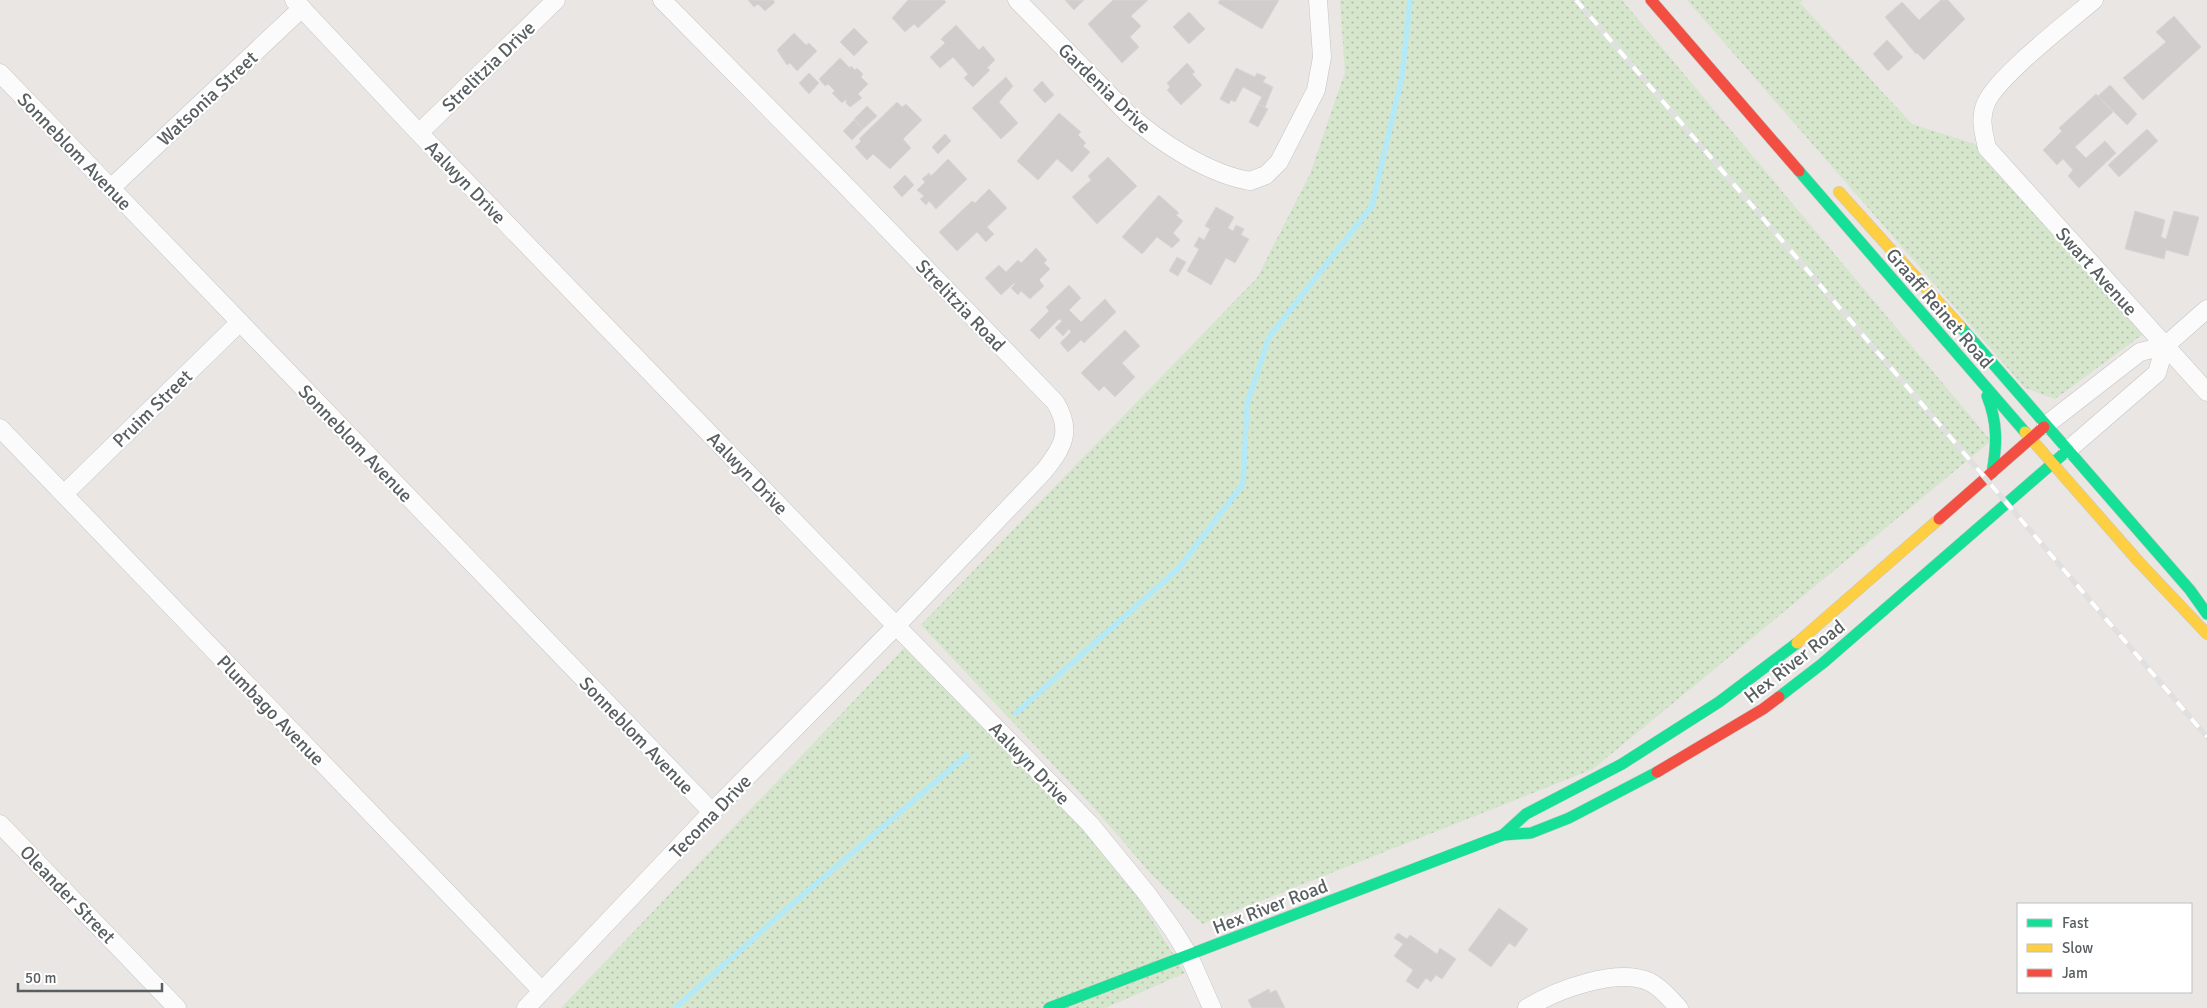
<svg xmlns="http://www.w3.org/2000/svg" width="2207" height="1008" font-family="Signika,sans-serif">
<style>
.grass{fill:url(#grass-dots)}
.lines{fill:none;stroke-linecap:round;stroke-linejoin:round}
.stream{stroke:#b4eaf7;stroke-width:5.5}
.building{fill:#d0cdcc;stroke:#d8d5d2}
.street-casing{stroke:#c5c5c5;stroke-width:19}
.fast-casing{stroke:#c5c5c5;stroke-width:12}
.slow-casing{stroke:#c5c5c5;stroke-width:12}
.jam-casing{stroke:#c5c5c5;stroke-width:12}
.street{stroke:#fcfbfb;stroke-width:18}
.fast{stroke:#16e098;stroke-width:11}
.slow{stroke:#ffcf43;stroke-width:11}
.jam{stroke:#f24e42;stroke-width:11}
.rail-casing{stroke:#e0e0e0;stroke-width:5.5}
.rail{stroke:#fff;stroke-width:4;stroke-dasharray:11;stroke-linecap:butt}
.labels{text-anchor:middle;stroke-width:4.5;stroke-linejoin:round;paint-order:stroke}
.street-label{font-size:19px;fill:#595f61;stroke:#fff}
</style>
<defs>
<pattern id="grass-dots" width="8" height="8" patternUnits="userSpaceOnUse" patternTransform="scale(1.25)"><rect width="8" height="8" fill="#d5e6cd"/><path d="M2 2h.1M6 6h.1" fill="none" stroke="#b0beaa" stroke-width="1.8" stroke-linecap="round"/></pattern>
</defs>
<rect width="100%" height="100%" fill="#e9e6e3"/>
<g class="grass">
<polygon points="1340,0 1622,0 1991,441 1593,769 1203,924 1152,875 1094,808 921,625 1257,278 1310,174 1345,72"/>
<polygon points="1687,0 1803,0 1800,3 1912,124 1987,148 2150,329 2055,399 2025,388"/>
<polygon points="910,642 1087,835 1136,894 1185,973 1105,1008 561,1008"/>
</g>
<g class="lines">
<g class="stream">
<polyline points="1016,713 1178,569 1243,484 1247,404 1269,337 1372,206 1402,76 1410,0"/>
<polyline points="675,1008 789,907 967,755"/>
</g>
</g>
<g class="building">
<polygon points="748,0 773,0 775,2 765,11 758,4 754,7"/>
<polygon points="908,0 944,0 946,2 918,28 914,24 905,32 892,18"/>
<polygon points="1065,0 1084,0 1074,10"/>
<polygon points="1113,0 1148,0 1131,16 1141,26 1130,37 1139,47 1122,63 1088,24"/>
<polygon points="1220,0 1279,0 1262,29 1218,3"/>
<polygon points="1941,0 1948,0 1965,19 1924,60 1917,53 1916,54 1885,17 1902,2 1919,20"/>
<polygon points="1189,12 1205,29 1189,44 1173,27"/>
<polygon points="2174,16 2201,47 2143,100 2123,78 2166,42 2156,32"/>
<polygon points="956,25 979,50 983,46 995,60 987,68 990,70 973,87 964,78 968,74 953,57 940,68 930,57 945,43 941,39"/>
<polygon points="854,28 868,42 854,56 840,42"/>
<polygon points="794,33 806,45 809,43 817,51 797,71 790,63 787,65 777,50"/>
<polygon points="1887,40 1903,57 1888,71 1873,54"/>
<polygon points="840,58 850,68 851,66 855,70 857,68 863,74 861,77 868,84 858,94 862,98 850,107 846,103 846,99 842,103 832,93 835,91 828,84 825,86 819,79"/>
<polygon points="1187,63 1195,72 1192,74 1202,85 1181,105 1167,90 1170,87 1167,83"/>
<polygon points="1236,68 1255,77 1257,73 1266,77 1263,82 1273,87 1265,107 1258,104 1262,97 1243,87 1235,102 1231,100 1229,104 1220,99"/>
<polygon points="809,73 819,83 809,94 799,83"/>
<polygon points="1006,77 1013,86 999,102 1018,123 1001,139 972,108"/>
<polygon points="1042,81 1054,95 1045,103 1033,90"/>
<polygon points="2110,85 2137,114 2127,125 2098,96"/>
<polygon points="2096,94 2113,112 2075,147 2086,158 2105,141 2116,153 2079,188 2068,176 2073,170 2063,159 2057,165 2043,150 2062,131 2059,128"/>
<polygon points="897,102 902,107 906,104 922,120 903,139 911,148 890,169 873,154 867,160 855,147 861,141 859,139"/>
<polygon points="1258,104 1268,109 1258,127 1249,122"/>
<polygon points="867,106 877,116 863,129 854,119"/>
<polygon points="1059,113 1081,132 1078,135 1086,143 1083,146 1090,152 1072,172 1057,159 1038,180 1017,161"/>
<polygon points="854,120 863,129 852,140 843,131"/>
<polygon points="2147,129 2158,141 2119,177 2108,165"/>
<polygon points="945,134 951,141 938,154 932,147"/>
<polygon points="1108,157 1137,186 1097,224 1072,197 1091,180 1088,176"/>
<polygon points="948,159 967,179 936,209 929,201 926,205 920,199 924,196 917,190 925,182 922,179 929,173 931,176"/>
<polygon points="905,175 914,185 902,197 893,187"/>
<polygon points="989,189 1007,208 987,227 994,234 986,242 977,232 957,251 939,232 972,201 975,203"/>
<polygon points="1159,195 1179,213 1176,215 1183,221 1173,233 1180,240 1172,248 1157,237 1142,254 1122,237"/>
<polygon points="1216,207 1234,217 1228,228 1233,231 1236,225 1244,229 1241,235 1249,239 1235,263 1226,258 1211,285 1187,271 1199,249 1194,246 1199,237 1204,240 1210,229 1205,226"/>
<polygon points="2135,211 2165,220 2161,237 2166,239 2174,211 2199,217 2188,256 2166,250 2164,259 2125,249"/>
<polygon points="1036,248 1047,260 1044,263 1050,269 1039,280 1044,286 1030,299 1021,291 1018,295 1011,288 1015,284 1014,283 1001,295 985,278 999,265 1006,272 1018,260 1021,263"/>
<polygon points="1177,257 1186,262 1178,276 1169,271"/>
<polygon points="1069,285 1081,298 1069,310 1081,322 1105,299 1116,312 1084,343 1081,340 1068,352 1060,343 1071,332 1069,329 1063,336 1055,328 1062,321 1059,319 1039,339 1030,330 1049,311 1046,307"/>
<polygon points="1125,330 1140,346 1122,363 1135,377 1115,397 1104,386 1099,391 1081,373"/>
<polygon points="1499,908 1528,929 1515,947 1509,943 1491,967 1468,950"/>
<polygon points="1398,933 1407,939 1410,935 1437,954 1440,948 1456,959 1442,979 1436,975 1431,982 1426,978 1418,989 1406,981 1413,970 1394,956 1403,944 1394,938"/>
<polygon points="1269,989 1270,993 1276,990 1285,1008 1252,1008 1248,1000"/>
</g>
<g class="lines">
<g class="street-casing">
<g id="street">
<polyline points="294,0 419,133 820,548 1090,824 1148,895 1173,930 1189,956 1212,1008"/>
<path d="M1017 0 1129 115C1160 142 1208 174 1250 181L1266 175 1279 162 1316 90 1322 57 1318 0"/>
<path d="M2094 0C2068 22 1998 76 1986 103 1979 118 1984 134 1987 148L2207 392"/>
<polyline points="0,73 712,812"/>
<polyline points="419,133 556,0"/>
<polyline points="111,188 302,8"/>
<polyline points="2046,425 2140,352 2165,346 2207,309"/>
<polyline points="0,428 542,991"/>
<polyline points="2068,450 2157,373 2165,346"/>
<polyline points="64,494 240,322"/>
<polyline points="0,824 177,1008"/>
<path d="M526 1008 712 812 896 626 1044 471C1063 447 1073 431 1055 402L845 185 662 0"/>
<path d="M1527 1008C1556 990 1617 967 1650 982 1662 988 1670 999 1679 1008"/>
</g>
</g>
<g class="fast-casing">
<g id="fast">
<polyline points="1799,171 2025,432"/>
<polyline points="1960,326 2190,590 2207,614"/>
<path d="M1987 396C1998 423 1997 445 1992 473"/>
<polyline points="1779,697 1823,663 2068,450"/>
<polyline points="1503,835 1526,814 1622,764 1719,702 1797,643"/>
<polyline points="1049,1008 1503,835 1531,833 1569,818 1657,772"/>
</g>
</g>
<g class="slow-casing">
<g id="slow">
<polyline points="1839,192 1960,326"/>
<polyline points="2025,432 2139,562 2207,634"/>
<polyline points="1797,643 1939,519"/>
</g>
</g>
<g class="jam-casing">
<g id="jam">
<polyline points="1651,0 1799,171"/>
<polyline points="1939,519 2044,427"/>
<polyline points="1657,772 1763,709 1779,697"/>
</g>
</g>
<use href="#street" class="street"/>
<use href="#fast" class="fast"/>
<use href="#slow" class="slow"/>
<use href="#jam" class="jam"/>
<g class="rail-casing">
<polyline id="rail" points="1576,0 2207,737"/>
</g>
<use href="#rail" class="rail"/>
</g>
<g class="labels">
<g class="street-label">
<text transform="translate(488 66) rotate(-44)" y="7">Strelitzia Drive</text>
<text transform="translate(1105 88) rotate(44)" y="7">Gardenia Drive</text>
<text transform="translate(207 98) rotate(-43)" y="7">Watsonia Street</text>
<text transform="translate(75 151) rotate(46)" y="7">Sonneblom Avenue</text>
<text transform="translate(466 182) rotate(46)" y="7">Aalwyn Drive</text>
<text transform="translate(2097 271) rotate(48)" y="7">Swart Avenue</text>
<text transform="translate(961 305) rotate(46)" y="7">Strelitzia Road</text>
<text transform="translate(1940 308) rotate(49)" y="7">Graaff Reinet Road</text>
<text transform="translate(152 408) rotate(-44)" y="7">Pruim Street</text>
<text transform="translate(356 443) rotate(46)" y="7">Sonneblom Avenue</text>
<text transform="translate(748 473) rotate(46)" y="7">Aalwyn Drive</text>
<text transform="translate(1794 661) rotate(-38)" y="7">Hex River Road</text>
<text transform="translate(271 710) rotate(46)" y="7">Plumbago Avenue</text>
<text transform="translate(637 735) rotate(46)" y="7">Sonneblom Avenue</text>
<text transform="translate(1030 763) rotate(46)" y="7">Aalwyn Drive</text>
<text transform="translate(710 816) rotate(-46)" y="7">Tecoma Drive</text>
<text transform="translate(68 894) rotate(46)" y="7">Oleander Street</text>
<text transform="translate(1270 906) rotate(-21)" y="7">Hex River Road</text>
</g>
</g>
<rect x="2017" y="903" width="175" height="90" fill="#ffffff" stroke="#bdbfc0"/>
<rect x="2027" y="919" width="25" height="8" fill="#16e098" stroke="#bdbfc0"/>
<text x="2062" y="928" font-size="15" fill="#595f61">Fast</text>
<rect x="2027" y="944" width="25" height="8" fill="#ffcf43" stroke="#bdbfc0"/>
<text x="2062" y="953" font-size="15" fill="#595f61">Slow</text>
<rect x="2027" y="969" width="25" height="8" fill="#f24e42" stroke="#bdbfc0"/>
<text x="2062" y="978" font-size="15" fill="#595f61">Jam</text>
<path d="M18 983v8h144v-8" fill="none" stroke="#595f61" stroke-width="2.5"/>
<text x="25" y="983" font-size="15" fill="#595f61" stroke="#ffffff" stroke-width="4" paint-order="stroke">50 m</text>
</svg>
